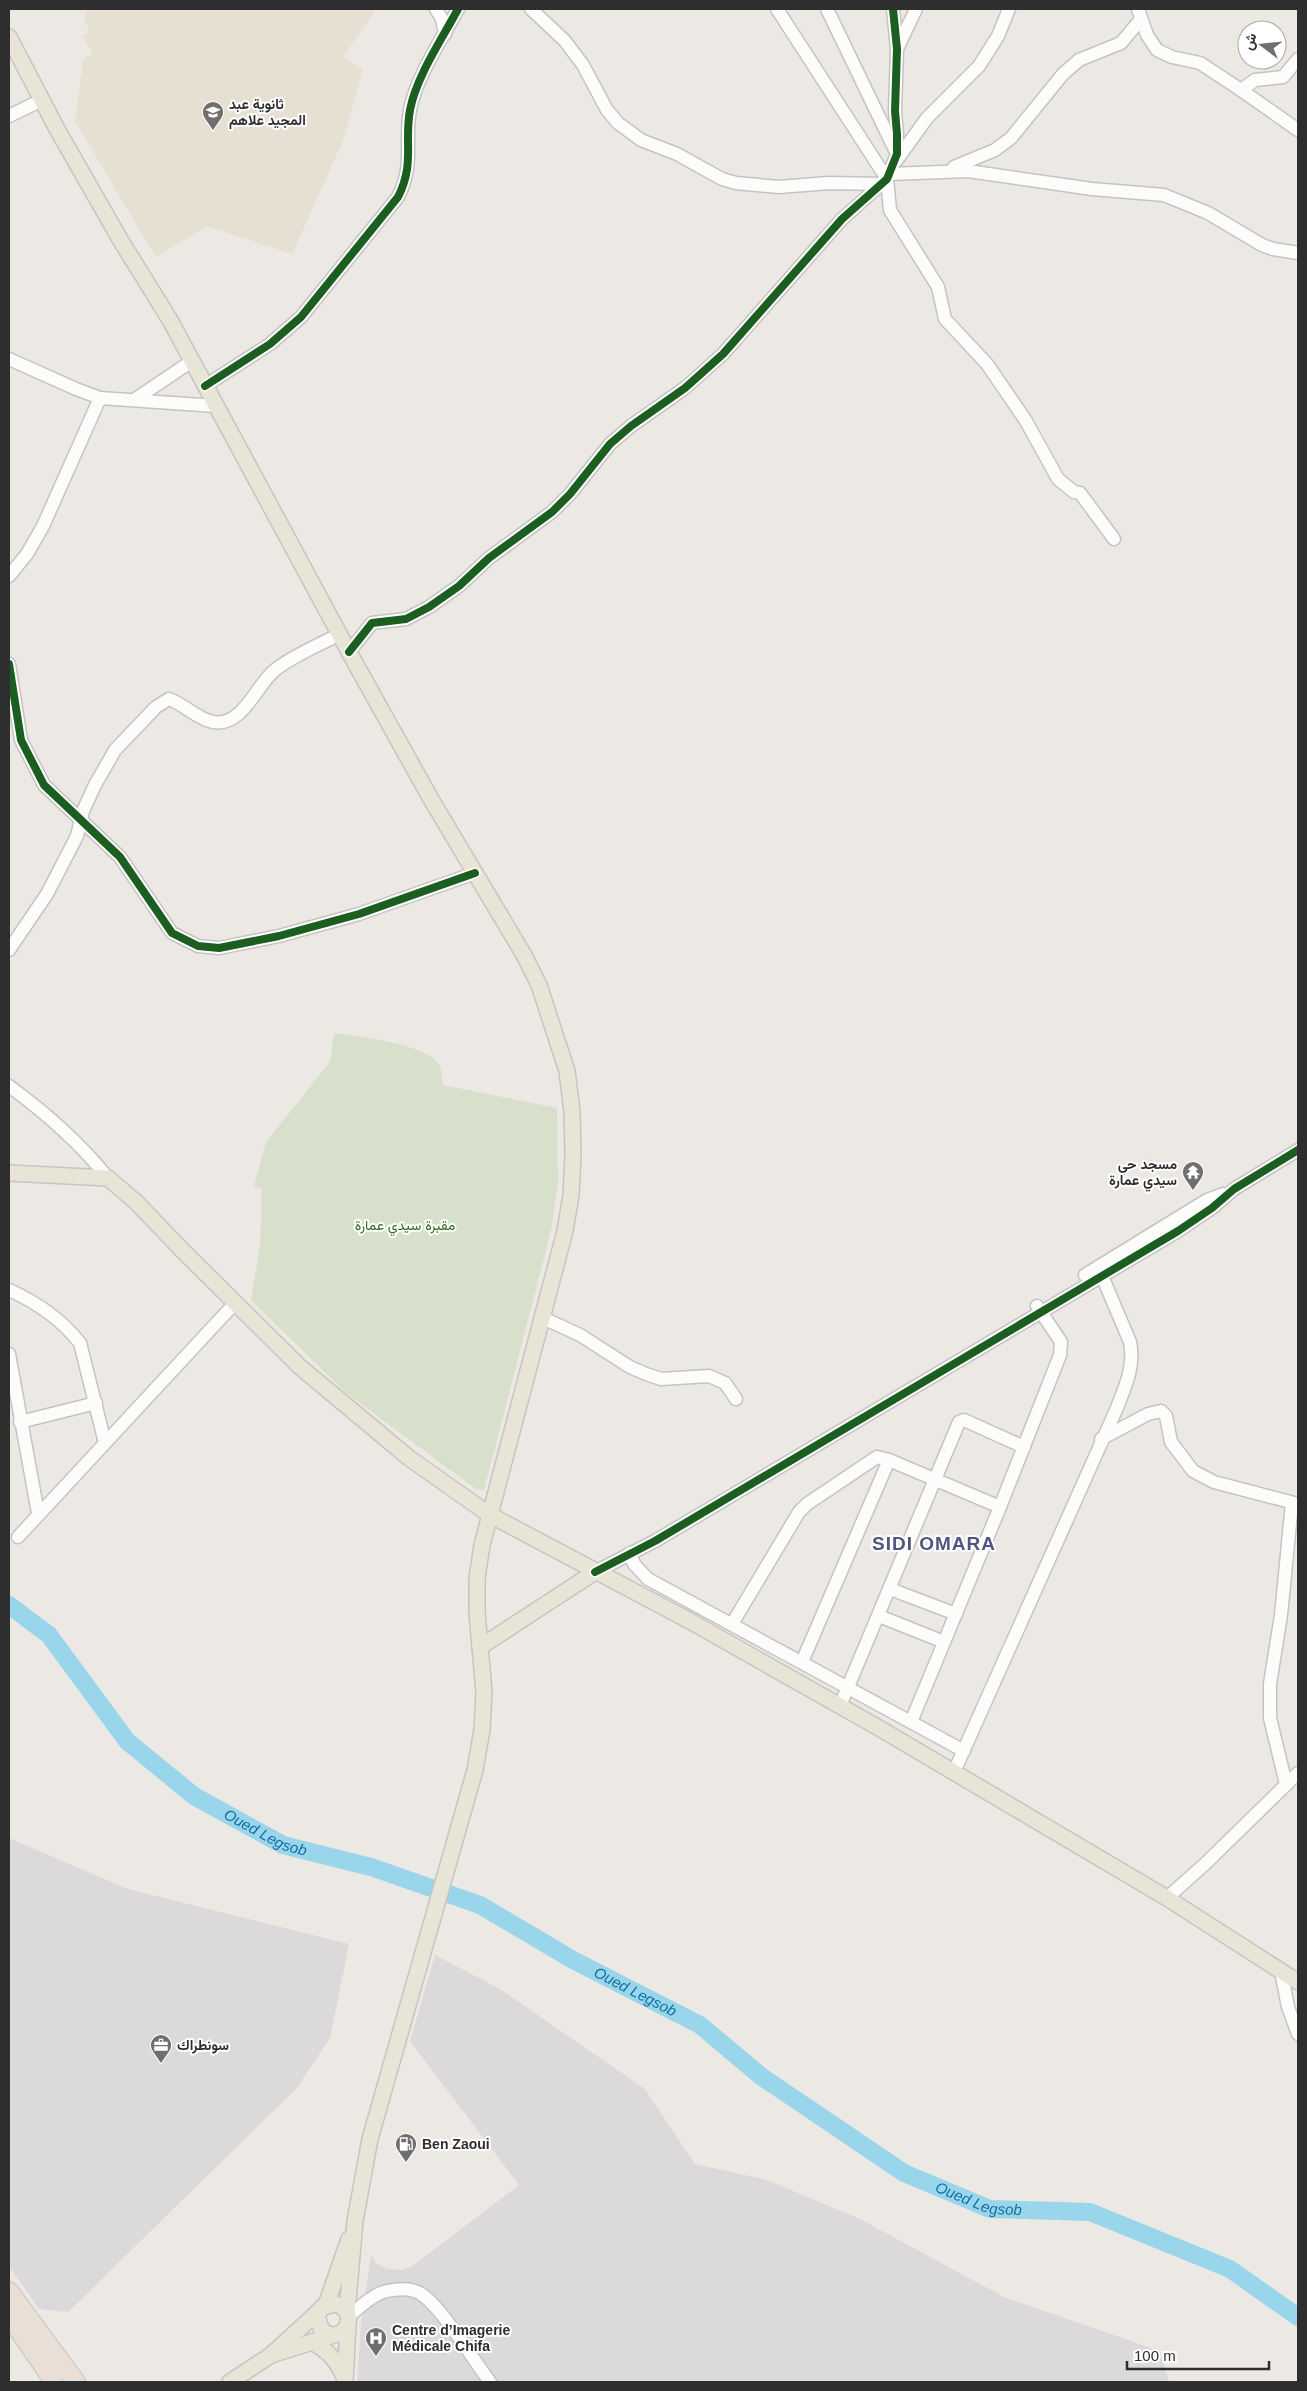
<svg xmlns="http://www.w3.org/2000/svg" width="1307" height="2391" font-family="Arial,Vazirmatn,sans-serif">
<style>
.industrial{fill:#dcd9db}
.education{fill:#e6e0d3}
.cemetery{fill:#d8e0cc}
.lines{fill:none;stroke-linecap:round;stroke-linejoin:round}
.river{stroke:#99d6ec;stroke-width:18}
.minor-casing{stroke:#c5c4c5;stroke-width:15}
.major-casing{stroke:#c6c5c4;stroke-width:18}
.highway-casing{stroke:#c6c5c4;stroke-width:20}
.minor{stroke:#fcfcfb;stroke-width:12}
.major{stroke:#e8e4d6;stroke-width:15}
.highway{stroke:#eadfd6;stroke-width:18}
.cycleway-casing{stroke:#fff;stroke-width:11}
.cycleway{stroke:#1b5e20;stroke-width:8}
.labels{text-anchor:middle;stroke-width:4;stroke-linejoin:round;paint-order:stroke}
.poi-label{font-size:14px;font-weight:bold;fill:#2e2e2e;stroke:#fff;text-anchor:start}
.park-label{font-size:14px;fill:#2c6e1b;stroke:#fff}
.water-label{font-size:15px;font-style:italic;fill:#0d6fa3;stroke:#fff}
.district-label{font-size:19px;font-weight:bold;letter-spacing:1px;fill:#4d5680;stroke:#fff}
</style>
<rect width="100%" height="100%" fill="#ece8e4"/>
<g class="industrial">
<polygon points="9,1838 128,1889 349,1944 330,2038 296,2089 68,2312 39,2309 9,2266"/>
<polygon points="435,1955 500,1989 645,2089 695,2164 767,2180 860,2219 1004,2297 1160,2351 1169,2382 357,2382 361,2324 371,2254 377,2264 387,2269 401,2270 411,2267 519,2185 410,2041"/>
</g>
<polygon class="education" points="87,9 376,9 343,57 363,70 343,141 292,254 207,226 156,257 75,121 83,61 86,57 93,55 83,36 90,31 84,21"/>
<path class="cemetery" d="M334 1033C358 1037 428 1043 440 1066 442 1071 442 1079 443 1085L557 1108 558 1181 552 1227 484 1490 476 1489 345 1392 251 1300 260 1247 262 1189 254 1186 266 1142 330 1062Z"/>
<g class="lines">
<path class="river" id="s1" d="M9 1605 49 1635 127 1741 194 1796 283 1845 371 1867 480 1905 573 1960 700 2025 762 2077 904 2173 990 2209 1090 2212 1230 2269 1298 2317"/>
<g class="minor-casing">
<g id="minor">
<polyline points="436,9 442,19 445,34"/>
<polyline points="531,9 565,41 583,65 607,110 618,123 641,140 677,154 722,179 736,183 779,187 829,183 881,184"/>
<polyline points="777,9 887,179 890,210 938,287 945,319 987,364 1026,421 1058,479 1074,492 1080,493 1114,539"/>
<polyline points="827,9 895,150"/>
<polyline points="1138,9 1147,35 1157,50 1172,57 1200,63 1241,90 1255,80 1283,77 1298,59"/>
<polyline points="898,47 916,9"/>
<polyline points="1241,90 1298,130"/>
<polyline points="9,116 42,100"/>
<polyline points="896,161 927,118 979,66 998,36 1009,9"/>
<polyline points="954,167 995,150 1011,138 1063,74 1079,60 1121,43 1141,19"/>
<polyline points="890,174 968,171 1092,189 1164,195 1208,213 1262,245 1273,249 1298,253"/>
<polyline points="9,359 76,389 100,398 216,406"/>
<path d="M205 386 270 344 301 317 398 197C415 164 404 142 410 110 416 77 442 39 458 9"/>
<polyline points="134,400 192,361"/>
<polyline points="9,576 27,554 43,526 100,398"/>
<polyline points="349,652 372,623 406,619 429,607 459,586 489,558 552,512 570,494 610,444 631,426 685,388 723,354 842,219 887,179 897,154 897,134 895,111 897,49 893,9"/>
<polyline points="9,664 21,740 44,785 120,857 172,933 198,946 219,948 279,936 359,914 475,873"/>
<path d="M9 950 47 894 77 836 83 811 95 785 115 750 156 707 169 699C184 704 197 719 213 722 243 727 256 685 275 670 294 655 319 645 340 634"/>
<path d="M9 1086C46 1113 79 1142 108 1178"/>
<polyline points="1085,1275 1207,1200 1223,1194"/>
<path d="M9 1290C36 1302 61 1319 80 1343L105 1443"/>
<polyline points="543,1318 580,1335 630,1367 646,1374 661,1379 709,1376 725,1383 736,1399"/>
<polyline points="9,1354 38,1513"/>
<polyline points="20,1422 96,1403"/>
<polyline points="1101,1439 1148,1414 1161,1411 1166,1416 1171,1442 1193,1471 1214,1482 1298,1504"/>
<polyline points="18,1537 235,1303"/>
<polyline points="630,1553 634,1564 648,1579 964,1751"/>
<polyline points="595,1572 655,1541 1178,1231 1212,1208 1234,1189 1298,1150"/>
<polyline points="890,1589 956,1614"/>
<polyline points="879,1616 944,1642"/>
<polyline points="732,1624 799,1512 807,1504 877,1457 889,1460 1000,1507"/>
<polyline points="802,1662 889,1460"/>
<polyline points="840,1706 959,1422 964,1420 1024,1447"/>
<polyline points="911,1722 1000,1507 1060,1355 1061,1342 1037,1306"/>
<path d="M954 1772 1116 1410C1125 1387 1135 1367 1130 1342L1102 1276"/>
<polyline points="1286,1784 1270,1718 1270,1684 1281,1615 1292,1503"/>
<polyline points="1167,1898 1206,1863 1298,1773"/>
<polyline points="1281,1971 1288,2007 1298,2034"/>
<path d="M349 2316C360 2307 373 2294 387 2291 397 2289 412 2288 421 2294 441 2306 474 2361 490 2382"/>
</g>
</g>
<g class="major-casing">
<g id="major">
<polyline points="9,37 57,129 121,241 170,320 349,652 432,801 524,955 539,985 567,1071 572,1112 573,1156 571,1195 565,1231 482,1545 477,1578 477,1613 484,1692 482,1730 475,1770 370,2139 355,2221 347,2312"/>
<polyline points="9,1173 108,1178 136,1202 183,1251 300,1367 409,1458 490,1515 688,1620 879,1728 1167,1898 1298,1982"/>
<polyline points="480,1647 595,1572"/>
<polyline points="326,2305 349,2239"/>
<path d="M312 2342C328 2351 337 2360 344 2377"/>
<path d="M271 2355 341 2333C353 2323 350 2309 336 2304L322 2307 317 2316 322 2331 331 2335"/>
<polyline points="230,2382 271,2355 319,2311"/>
<polyline points="345,2382 348,2325"/>
</g>
</g>
<g class="highway-casing">
<g id="highway">
<polyline points="9,2291 76,2382"/>
<polyline points="9,2316 54,2382"/>
</g>
</g>
<use href="#minor" class="minor"/>
<use href="#major" class="major"/>
<use href="#highway" class="highway"/>
<g class="cycleway-casing">
<g id="cycleway">
<path d="M205 386 270 344 301 317 398 197C415 164 404 142 410 110 416 77 442 39 458 9"/>
<polyline points="349,652 372,623 406,619 429,607 459,586 489,558 552,512 570,494 610,444 631,426 685,388 723,354 842,219 887,179 897,154 897,134 895,111 897,49 893,9"/>
<polyline points="9,664 21,740 44,785 120,857 172,933 198,946 219,948 279,936 359,914 475,873"/>
<polyline points="595,1572 655,1541 1178,1231 1212,1208 1234,1189 1298,1150"/>
</g>
</g>
<use href="#cycleway" class="cycleway"/>
</g>
<defs>
<g id="school-pin" transform="scale(1.125)"><path d="M0 17L-7.5 6A9.5 9.5 0 1 1 7.5 6Z" fill="#706f6e" stroke="#fff"/><path d="M0-5L7-2L0 1L-7-2ZM-4 1L0 2.5L4 1V4Q0 6-4 4Z" fill="#fff"/></g>
<g id="temple-pin" transform="scale(1.125)"><path d="M0 17L-7.5 6A9.5 9.5 0 1 1 7.5 6Z" fill="#706f6e" stroke="#fff"/><path d="M0-6L5-2H3V0L6.5 2.5H4V6H1.5V3h-3V6H-4V2.5H-6.5L-3 0V-2H-5Z" fill="#fff"/></g>
<g id="office-pin" transform="scale(1.125)"><path d="M0 17L-7.5 6A9.5 9.5 0 1 1 7.5 6Z" fill="#706f6e" stroke="#fff"/><path d="M-6-3h4V-5.5h4V-3h4V5H-6ZM-1-4.5V-3h2v-1.5ZM-6 0V1H6V0Z" fill="#fff"/></g>
<g id="fuel-pin" transform="scale(1.125)"><path d="M0 17L-7.5 6A9.5 9.5 0 1 1 7.5 6Z" fill="#706f6e" stroke="#fff"/><path d="M-5.5-6h7V0h2V4h1.3V-2.5L3-4.5l.8-.8L6-3V5H2.5V1h-1V6h-7ZM-4.2-4.7v3.2H.2V-4.7Z" fill="#fff"/></g>
<g id="hospital-pin" transform="scale(1.125)"><path d="M0 17L-7.5 6A9.5 9.5 0 1 1 7.5 6Z" fill="#706f6e" stroke="#fff"/><path d="M-5-5h3v3.5h4V-5h3V5h-3V1.5h-4V5h-3Z" fill="#fff"/></g>
</defs>
<g fill-rule="evenodd">
<use href="#school-pin" x="213" y="112"/>
<use href="#temple-pin" x="1193" y="1172"/>
<use href="#office-pin" x="161" y="2045"/>
<use href="#fuel-pin" x="406" y="2144"/>
<use href="#hospital-pin" x="376" y="2338"/>
</g>
<g class="labels">
<g class="poi-label">
<text x="229" y="109">ثانوية عبد<tspan x="229" dy="16">المجيد علاهم</tspan></text>
<text x="1177" y="1169" text-anchor="end">مسجد حي<tspan x="1177" dy="16">سيدي عمارة</tspan></text>
<text x="177" y="2050">سونطراك</text>
<text x="422" y="2149">Ben Zaoui</text>
<text x="392" y="2335">Centre d’Imagerie<tspan x="392" dy="16">Médicale Chifa</tspan></text>
</g>
<g class="park-label">
<text x="405" y="1230">مقبرة سيدي عمارة</text>
</g>
<g class="water-label">
<text dy="5" stroke="none"><textPath href="#s1" startOffset="349">Oued Legsob</textPath></text>
<text dy="5" stroke="none"><textPath href="#s1" startOffset="754">Oued Legsob</textPath></text>
<text dy="5" stroke="none"><textPath href="#s1" startOffset="1159">Oued Legsob</textPath></text>
</g>
<g class="district-label">
<text x="934" y="1550">SIDI OMARA</text>
</g>
</g>
<rect width="1307" height="2391" fill="none" stroke="#2e2e2e" stroke-width="20"/>
<g transform="translate(1262 45) rotate(286)"><circle r="24" fill="#ffffff" stroke="#ababab"/>
<path d="M0-4L9 19L0 12L-9 19Z" fill="#706f6e"/>
<text y="-8" font-size="14" font-weight="bold" text-anchor="middle" fill="#2e2e2e">ش</text>
</g>
<path d="M1127 2361v8h142v-8" fill="none" stroke="#2e2e2e" stroke-width="2.5"/>
<text x="1134" y="2361" font-size="15" fill="#2e2e2e" stroke="#ffffff" stroke-width="4" paint-order="stroke">100 m</text>
</svg>
